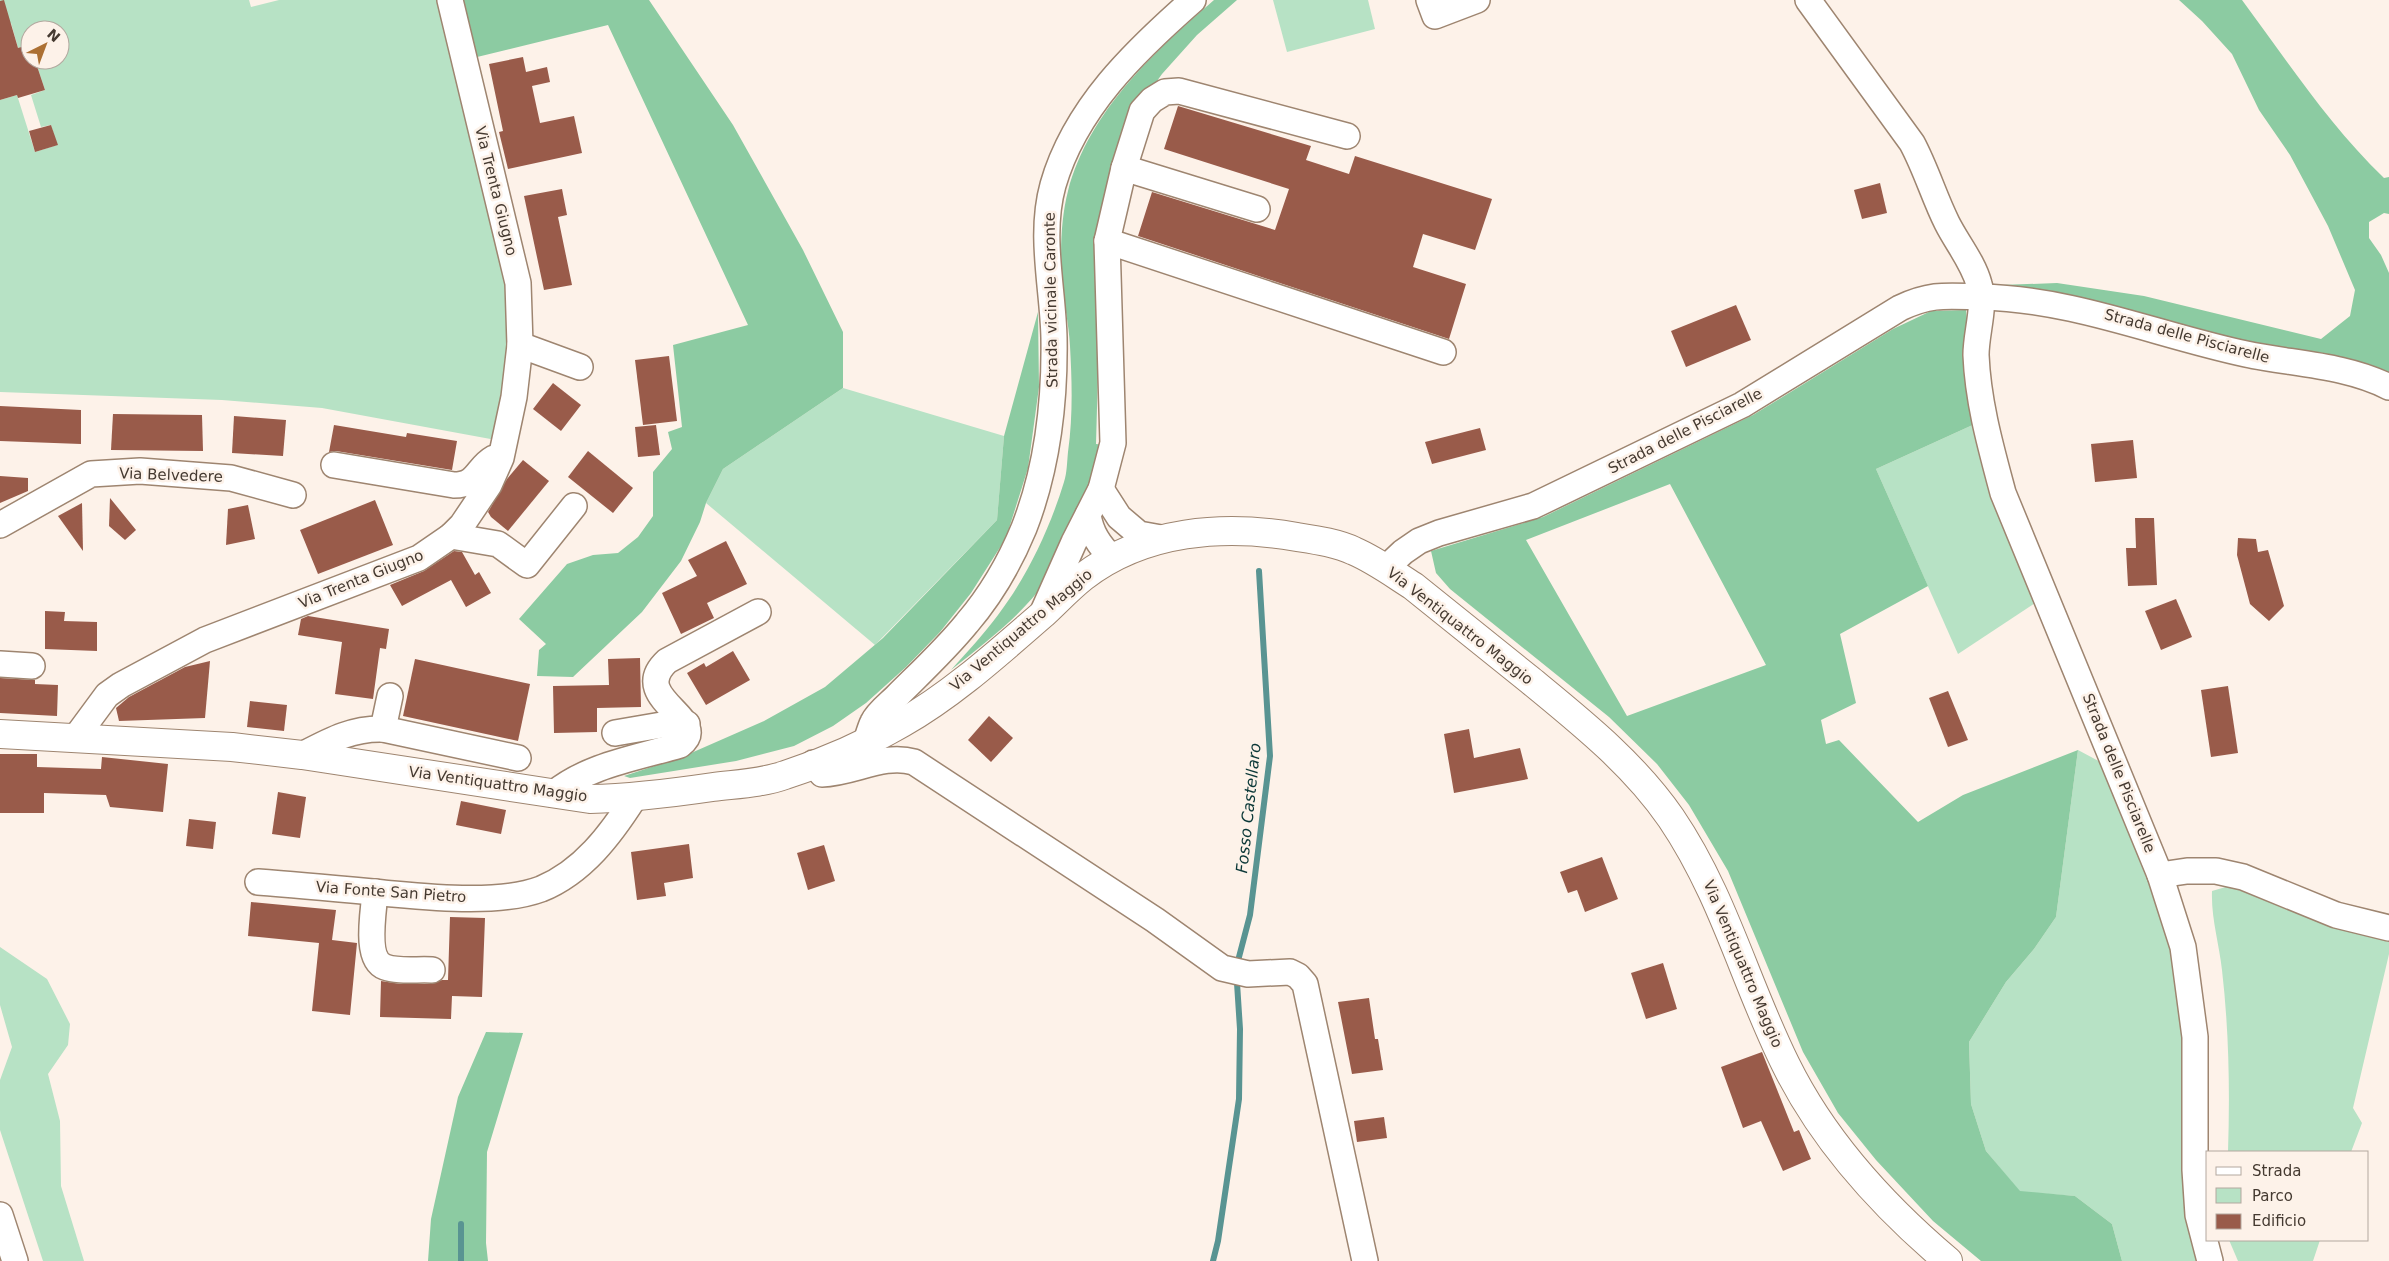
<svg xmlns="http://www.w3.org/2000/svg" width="2389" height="1261" font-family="'DejaVu Sans',sans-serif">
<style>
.green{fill:#b7e2c5}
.forest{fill:#8ccba2;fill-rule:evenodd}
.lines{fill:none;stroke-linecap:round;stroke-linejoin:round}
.stream{stroke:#599492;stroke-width:6}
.building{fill:#995b4a}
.minor-casing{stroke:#9e8570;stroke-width:28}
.major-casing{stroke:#9e8570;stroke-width:30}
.minor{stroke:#fff;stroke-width:25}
.major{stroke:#fff;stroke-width:28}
.labels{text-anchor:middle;stroke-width:5;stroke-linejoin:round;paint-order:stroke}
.street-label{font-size:15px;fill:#453a31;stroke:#fdf2e9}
.water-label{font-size:16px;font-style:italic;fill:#0a3737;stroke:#fdf2e9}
</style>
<rect width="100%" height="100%" fill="#fdf2e9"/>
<g class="green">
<polygon points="0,0 249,0 251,7 279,0 439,0 511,304 510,365 496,440 322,408 222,400 0,392 0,100 17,95 35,152 57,145 51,125 41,127 31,95 45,90 35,60 60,60 60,30 30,30 30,44 18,48 11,23 0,26"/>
<polygon points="1273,0 1368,0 1375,29 1287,52"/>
<polygon points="843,388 1004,436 997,520 875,645 706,503 723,469"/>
<polygon points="1977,423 2038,601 1958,654 1876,469"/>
<polygon points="2078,750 2106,765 2172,937 2185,1066 2198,1261 2122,1261 2112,1224 2075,1196 2020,1192 1986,1151 1971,1104 1969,1042 2006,982 2034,949 2056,917"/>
<path d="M2229 886 2310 918 2389 942V954L2353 1108 2362 1123 2351 1152H2228C2230 1091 2229 1031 2222 970 2219 943 2211 918 2212 891Z"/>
<polygon points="0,947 47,979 70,1024 68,1045 48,1074 60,1121 61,1186 84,1261 43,1261 0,1130 0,1080 12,1047 0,1005"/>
<polygon points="2229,1240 2320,1240 2313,1261 2238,1261"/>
</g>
<g class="forest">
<polygon points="460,0 649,0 733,125 803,250 843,332 843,388 723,469 706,503 700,522 681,561 642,612 573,677 537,676 539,650 546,644 519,619 567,564 593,555 618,553 638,537 653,516 653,472 672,449 668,432 682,427 673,345 748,325 608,25 473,58"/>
<path d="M1214 0H1237L1197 35 1162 74 1129 120 1102 227 1096 444 1105 445 1094 478 1046 581C1020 617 986 642 951 670 967 652 984 634 998 615 1027 577 1050 528 1064 482 1067 473 1067 462 1068 452 1073 416 1072 382 1070 346 1069 323 1063 301 1062 278 1060 250 1061 218 1068 191 1089 111 1154 52 1214 0Z"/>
<path d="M2179 0H2242C2288 62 2328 124 2384 178L2389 177V214L2384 213 2369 222V238L2381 255 2389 273V381C2260 345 2131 307 2000 285L2057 283 2144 296 2321 339 2350 316 2355 290 2328 226 2290 155 2259 110 2232 54 2202 21Z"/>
<path d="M1966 310 1977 423 1876 469 1928 586 1840 634 1856 703 1821 720 1826 744 1839 740 1918 822 1963 795 2078 750 2056 917 2034 949 2006 982 1969 1042 1971 1104 1986 1151 2020 1191 2075 1196 2112 1224 2122 1261H1981L1933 1221 1876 1160 1838 1113 1803 1052 1728 871 1689 805 1657 764 1609 717 1450 589 1436 573 1431 551 1543 517 1753 415 1893 329 1931 311ZM1670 484 1766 665 1627 716 1526 540Z"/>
<polygon points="1038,312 1039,387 1028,468 1006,538 971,593 940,632 906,667 866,703 833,726 794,746 736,761 630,778 624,776 682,757 764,721 825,687 883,638 997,520 1004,436"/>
<polygon points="486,1032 523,1033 487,1152 486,1243 488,1261 428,1261 431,1219 458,1097"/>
</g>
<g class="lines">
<g class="stream">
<polyline points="1239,957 1250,915 1270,756 1259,571"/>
<polyline points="461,1261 461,1224"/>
<polyline points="1213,1261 1218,1241 1239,1099 1240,1029 1237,983"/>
</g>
</g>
<g class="building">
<polygon points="4,0 18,48 30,44 30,60 35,60 45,90 18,98 17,95 0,100 0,1"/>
<polygon points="523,57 526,72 547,67 550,82 532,86 540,123 574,116 582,153 508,169 499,132 503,131 489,64"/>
<polygon points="1178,106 1311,146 1306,160 1349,174 1355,156 1492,199 1475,250 1423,234 1413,267 1466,284 1449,339 1138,236 1152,192 1275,230 1289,189 1164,149"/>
<polygon points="51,125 58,145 35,152 29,131"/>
<polygon points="1880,183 1887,213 1862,219 1854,190"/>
<polygon points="562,189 567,215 558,217 572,285 544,290 524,196"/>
<polygon points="1736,305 1751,340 1686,367 1671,331"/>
<polygon points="669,356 677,421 643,425 635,360"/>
<polygon points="553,383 581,405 561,431 533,409"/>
<polygon points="0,406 81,410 81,444 0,441"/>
<polygon points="113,414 202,415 203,451 111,450"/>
<polygon points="234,416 286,420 283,456 232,453"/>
<polygon points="334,425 406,437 407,433 457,441 452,470 336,451 329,452"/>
<polygon points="656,425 660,455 638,457 635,427"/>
<polygon points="1480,428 1486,450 1432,464 1425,442"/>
<polygon points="2133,440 2137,478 2095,482 2091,444"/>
<polygon points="588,451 633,488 613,513 568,477"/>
<polygon points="523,460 549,481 508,531 491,517 488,512 507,479"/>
<polygon points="0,476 28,478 28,491 0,503"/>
<polygon points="110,498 136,530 125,540 109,526"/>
<polygon points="375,500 393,545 318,574 300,530"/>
<polygon points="82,503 83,551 58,516"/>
<polygon points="248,505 255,539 226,545 228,509"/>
<polygon points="2135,518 2154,518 2157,585 2128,586 2126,548 2136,548"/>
<polygon points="2238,538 2256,539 2258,552 2268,550 2284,606 2269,621 2250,604 2237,555"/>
<polygon points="726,541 747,584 707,603 714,618 681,634 662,593 697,576 688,560"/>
<polygon points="454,551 462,552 475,575 479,572 491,593 466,607 451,580 402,606 390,585 424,571"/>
<polygon points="2176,599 2192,637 2161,650 2145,611"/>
<polygon points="45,611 65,612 64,621 97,622 97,651 45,649"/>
<polygon points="308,616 389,629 386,649 380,648 373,699 335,694 342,642 298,635 301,619"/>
<polygon points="733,651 750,680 706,705 687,673 704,663 706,667"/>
<polygon points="640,658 641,707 597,708 597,732 554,733 553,686 609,685 608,659"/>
<polygon points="415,659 530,684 518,741 403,716"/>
<polygon points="210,661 205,718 119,721 116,708 129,697 185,667"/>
<polygon points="0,678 35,680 35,684 58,685 57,716 0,713"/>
<polygon points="2228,686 2238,753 2211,757 2201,690"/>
<polygon points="1948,691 1968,740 1948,747 1929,698"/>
<polygon points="250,701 287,705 284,731 247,727"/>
<polygon points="989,716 1013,738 991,762 968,740"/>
<polygon points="1469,729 1474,758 1520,748 1528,779 1454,793 1444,734"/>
<polygon points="0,754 37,754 37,767 101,769 102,757 168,764 163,812 110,807 106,795 44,793 44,813 0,813"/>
<polygon points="278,792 306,797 300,838 272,834"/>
<polygon points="461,801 506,810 501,834 456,825"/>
<polygon points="189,819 216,822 213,849 186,846"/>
<polygon points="689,844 693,878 664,883 666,896 637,900 631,852"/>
<polygon points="824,845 835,881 808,890 797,853"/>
<polygon points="1602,857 1618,899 1585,912 1577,890 1568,893 1560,872"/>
<polygon points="251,902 336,910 332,940 357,943 350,1015 312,1011 319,943 248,936"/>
<polygon points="450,917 485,918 482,997 452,996 451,1019 380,1017 381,981 401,984 431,984 442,980 448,980"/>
<polygon points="1663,963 1677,1009 1646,1019 1631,973"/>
<polygon points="1369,998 1375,1039 1378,1039 1383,1070 1352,1074 1338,1002"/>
<polygon points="1762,1052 1794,1132 1799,1130 1811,1159 1783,1171 1761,1121 1743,1128 1721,1067"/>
<polygon points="1384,1117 1387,1138 1357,1142 1354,1121"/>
</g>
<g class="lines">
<g class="minor-casing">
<g id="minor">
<polyline points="1429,0 1435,16 1477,0"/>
<path d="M1808 0 1912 143C1926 169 1934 197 1947 223 1957 243 1973 262 1979 284 1986 306 1976 332 1976 355 1978 403 1991 448 2003 493L2160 875 2183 947 2195 1037V1170L2198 1215 2210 1261"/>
<polyline points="1124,168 1257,209"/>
<polyline points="1107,241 1443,352"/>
<polyline points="520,345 580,367"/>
<path d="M334 465 454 485C478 485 476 468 494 458"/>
<polyline points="1101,489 1119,517 1139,534 1161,538"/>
<path d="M1088 515C1091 533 1099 545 1112 558"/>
<polyline points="0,525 91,474 140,471 231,478 293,495"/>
<polyline points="451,536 498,544 527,565 574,506"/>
<path d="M1386 568 1403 552 1419 541 1439 533 1533 506 1742 405 1900 308C1932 293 1947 296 1981 297 2074 299 2157 335 2246 354 2294 364 2346 365 2389 387"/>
<polyline points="1042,614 1074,542 1101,489 1113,443 1107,241 1124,168 1142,111 1152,100 1165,92 1179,91 1347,136"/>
<polyline points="0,664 32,666"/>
<polyline points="390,696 383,729 518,758"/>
<polyline points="615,733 679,722 687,724"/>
<polyline points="76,737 107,695 121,685 205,640 419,558 451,536 462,525 489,485 501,458 514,397 520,345 518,283 450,0"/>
<path d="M866 742C868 736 870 728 873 722 877 713 889 704 896 697 920 673 946 649 967 623 991 595 1010 562 1024 528 1047 469 1055 401 1054 338 1053 288 1039 235 1053 185 1075 108 1135 51 1193 0"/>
<path d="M302 755C329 741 352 728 383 729"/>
<path d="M813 763 822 774C854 773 883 753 914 762L1155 920 1222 968 1248 974 1290 972 1298 976 1305 984 1365 1261"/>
<path d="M553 794C588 765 637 758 680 745 714 719 626 699 667 661L758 612"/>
<polyline points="2160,875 2187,871 2216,871 2243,877 2336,915 2389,928"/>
<path d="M258 882C300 885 341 889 383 893 428 897 498 905 541 889 583 872 611 834 634 798"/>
<path d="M375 892C374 910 364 959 385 967 398 972 418 969 432 970"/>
<polyline points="0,1215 15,1261"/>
</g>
</g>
<g class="major-casing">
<path id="major" d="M0 734 232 747 302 755 590 799C632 798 672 793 713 787 737 784 763 783 785 775 825 762 866 744 902 723 953 694 999 652 1043 614 1056 602 1069 588 1083 577 1144 530 1224 524 1297 537 1316 540 1337 543 1354 551 1375 560 1394 574 1413 586 1452 617 1491 649 1530 680 1581 722 1633 763 1671 818 1724 896 1745 983 1786 1065 1824 1142 1883 1206 1948 1261"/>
</g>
<use href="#minor" class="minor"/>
<use href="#major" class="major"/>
</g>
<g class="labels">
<g class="street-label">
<text transform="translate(496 191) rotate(76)" y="5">Via Trenta Giugno</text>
<text transform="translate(1051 300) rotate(-91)" y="5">Strada vicinale Caronte</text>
<text transform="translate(2187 336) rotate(15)" y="5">Strada delle Pisciarelle</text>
<text transform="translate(1685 431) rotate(-27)" y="5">Strada delle Pisciarelle</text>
<text transform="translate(171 475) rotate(2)" y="5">Via Belvedere</text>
<text transform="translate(361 579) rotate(-22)" y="5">Via Trenta Giugno</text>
<text transform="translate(1460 626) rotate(38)" y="5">Via Ventiquattro Maggio</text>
<text transform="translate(1021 630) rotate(-40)" y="5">Via Ventiquattro Maggio</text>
<text transform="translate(2119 773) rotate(68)" y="5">Strada delle Pisciarelle</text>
<text transform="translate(498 784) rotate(8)" y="5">Via Ventiquattro Maggio</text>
<text transform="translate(391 892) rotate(4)" y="5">Via Fonte San Pietro</text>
<text transform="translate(1743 964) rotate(67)" y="5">Via Ventiquattro Maggio</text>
</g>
<g class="water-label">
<text transform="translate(1248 808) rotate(-84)" y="6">Fosso Castellaro</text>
</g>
</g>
<rect x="2206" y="1151" width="162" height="90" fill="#fdf2e9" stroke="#b3a89f"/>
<rect x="2216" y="1167" width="25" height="8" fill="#ffffff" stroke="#b3a89f"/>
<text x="2252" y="1176" font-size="15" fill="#453a31">Strada</text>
<rect x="2216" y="1188" width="25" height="15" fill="#b7e2c5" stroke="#b3a89f"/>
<text x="2252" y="1201" font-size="15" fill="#453a31">Parco</text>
<rect x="2216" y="1214" width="25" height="15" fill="#995b4a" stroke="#b3a89f"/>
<text x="2252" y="1226" font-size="15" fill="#453a31">Edificio</text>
<g transform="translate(45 45) rotate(42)"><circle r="24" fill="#fdf2e9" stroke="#b3a89f"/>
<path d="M0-4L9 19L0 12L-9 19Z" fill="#ac7033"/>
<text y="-8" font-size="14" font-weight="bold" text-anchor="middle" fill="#453a31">N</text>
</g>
</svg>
